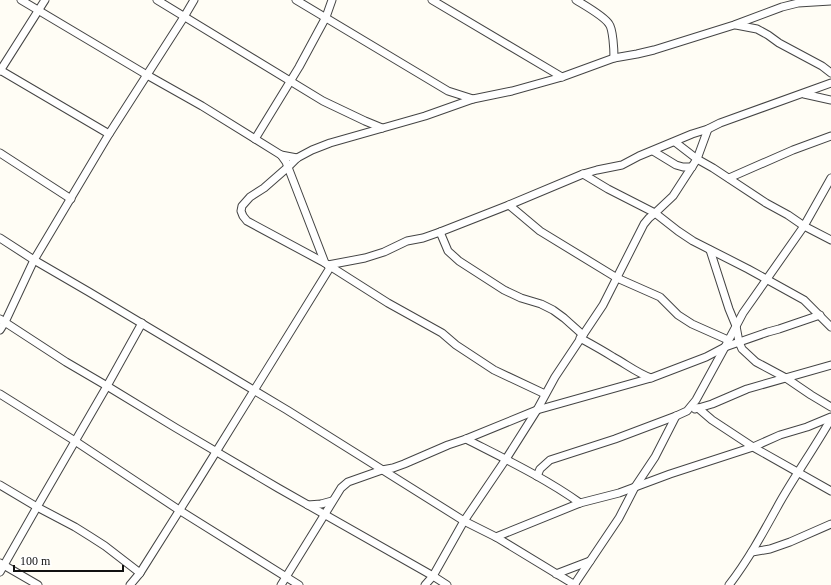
<svg xmlns="http://www.w3.org/2000/svg" width="831" height="585" font-family="'Times New Roman',serif">
<style>
.lines{fill:none;stroke-linecap:round;stroke-linejoin:round}
.minor-casing{stroke:#444;stroke-width:9}
.minor{stroke:#fff;stroke-width:7}
</style>
<rect width="100%" height="100%" fill="#fffdf5"/>
<g class="lines">
<g class="minor-casing">
<g id="minor">
<polyline points="21,0 147,75 202,106 281,155 297,158"/>
<polyline points="157,0 323,101 365,121 382,128"/>
<polyline points="296,0 448,91 473,99 512,91 562,77 614,58 637,54 654,50 734,25 782,7 798,3 831,1"/>
<polyline points="432,0 562,77"/>
<path d="M576 0C584 5 604 16 609 24 613 29 614 50 614 58"/>
<polyline points="736,25 757,29 768,35 779,43 822,66 831,73"/>
<polyline points="0,70 109,134"/>
<polyline points="0,71 45,0"/>
<polyline points="804,94 831,100"/>
<polyline points="255,139 299,67 326,17 332,0"/>
<polyline points="675,142 697,159 713,168 766,203 788,215 804,226 831,240"/>
<polyline points="653,151 676,165 683,167 692,167"/>
<polyline points="0,153 71,199"/>
<polyline points="281,155 286,162 325,263 388,303 442,333 456,345 494,370 545,394"/>
<polyline points="583,174 608,189 655,213 678,231 693,241 748,269 804,300 831,327"/>
<polyline points="729,178 793,150 831,136"/>
<polyline points="509,205 540,231 617,278 660,297 678,315 692,324 728,340"/>
<polyline points="440,232 448,251 459,261 504,290 521,298 541,304 553,310 564,318 583,335"/>
<polyline points="0,238 34,260 89,292 287,410 464,521 496,537 575,585"/>
<polyline points="710,250 729,309 736,326 739,342 742,349 756,362 786,378 811,395 831,407"/>
<polyline points="325,263 247,221 243,216 241,211 242,206 250,197 264,188 288,167 297,158 312,150 330,143 425,116 473,99"/>
<polyline points="328,265 365,258 384,252 407,241 423,238 440,232 509,205 583,174 597,170 622,165 639,156 692,134 708,129 720,123 831,83"/>
<polyline points="0,319 66,362 107,386 176,428 278,488 433,576 447,585"/>
<polyline points="0,330 5,322 34,260 109,134 184,17 194,0"/>
<path d="M580 338C591 344 602 350 613 357 626 364 637 373 651 378"/>
<polyline points="0,394 75,441 179,510 299,585"/>
<polyline points="698,408 712,420 753,447 831,491"/>
<polyline points="695,409 712,404 747,389 831,365"/>
<path d="M466 439C505 459 545 478 580 503"/>
<polyline points="537,476 540,469 550,460 615,439 676,416 687,411 696,400 725,347 743,313 804,226 831,178"/>
<polyline points="0,485 37,507 75,527 91,537 105,546 140,573"/>
<polyline points="308,505 321,504 332,501"/>
<polyline points="496,537 580,503 619,493 670,474 753,447 780,435 807,427 831,417"/>
<polyline points="752,552 770,549 790,542 831,524"/>
<polyline points="0,563 38,585"/>
<polyline points="0,572 37,507 107,386 142,323"/>
<polyline points="556,574 590,561"/>
<polyline points="130,585 140,573 198,481 331,266"/>
<polyline points="281,585 341,488 348,482 382,470 393,468 404,464 448,445 466,439 537,410 651,378 706,357 725,347 768,332 779,329 820,315"/>
<polyline points="425,585 433,576 464,521 506,459 537,410 555,377 603,305 644,224 649,218 655,213 673,196 697,159 708,129"/>
<polyline points="574,585 619,518 635,487 655,457 676,416"/>
<path d="M729 585C749 559 764 531 780 502 796 474 815 447 831 419"/>
</g>
</g>
<use href="#minor" class="minor"/>
</g>
<path d="M14 565v6h109v-6" fill="none" stroke="#111111" stroke-width="2"/>
<text x="20" y="565" font-size="12" fill="#111111" stroke="#ffffff" stroke-width="3" paint-order="stroke">100 m</text>
</svg>
